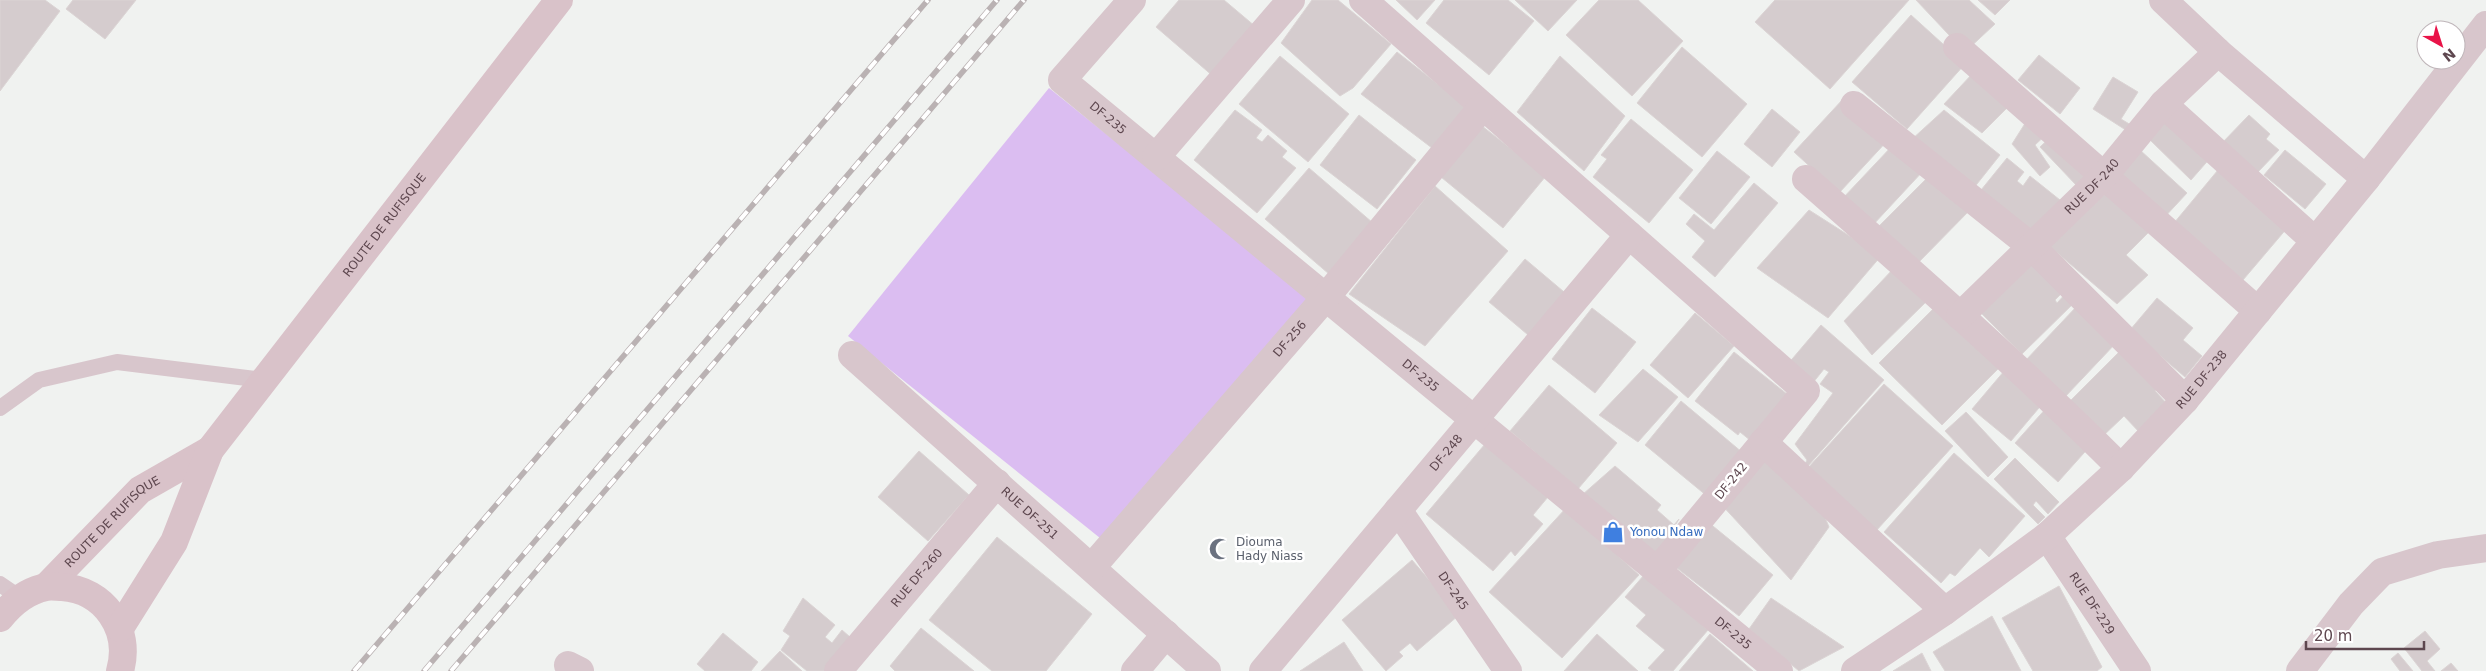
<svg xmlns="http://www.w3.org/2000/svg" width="2486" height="671" font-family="'DejaVu Sans',sans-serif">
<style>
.green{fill:#dbbdf1}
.building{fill:#d5ccce;stroke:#dbd4d4}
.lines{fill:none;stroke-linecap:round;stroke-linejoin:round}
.lane{stroke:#d8c6cc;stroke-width:16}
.street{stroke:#d8c6cc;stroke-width:28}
.secondary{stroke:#d9c2c9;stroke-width:28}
.rail-casing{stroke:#bab2b3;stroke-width:5.5}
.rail{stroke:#fff;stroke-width:4;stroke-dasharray:11;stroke-linecap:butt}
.labels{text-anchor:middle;stroke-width:5;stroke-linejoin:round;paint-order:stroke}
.street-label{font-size:12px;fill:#5e474f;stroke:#fff}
.shop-label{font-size:12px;fill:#366cbe;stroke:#fff;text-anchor:start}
.worship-label{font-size:12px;fill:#5b616d;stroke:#fff;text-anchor:start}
</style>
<rect width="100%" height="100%" fill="#f0f2f0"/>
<polygon class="green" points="1049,88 1310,298 1110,546 848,336"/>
<g class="building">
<polygon points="0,0 45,0 60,11 0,91"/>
<polygon points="73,0 136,0 105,39 66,9"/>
<polygon points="1179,0 1224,0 1256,27 1214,77 1156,27"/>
<polygon points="1312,0 1338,0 1391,44 1353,88 1340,96 1281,43"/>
<polygon points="1396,0 1435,0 1417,20"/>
<polygon points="1444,0 1508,0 1534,21 1489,75 1426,23"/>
<polygon points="1515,0 1577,0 1548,31"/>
<polygon points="1599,0 1638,0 1683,41 1632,96 1566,35"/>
<polygon points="1775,0 1909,0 1830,89 1755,22"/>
<polygon points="1916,0 1969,0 1995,24 1965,52"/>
<polygon points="1978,0 2010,0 1995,15"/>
<polygon points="1911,15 1965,64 1907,129 1852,82"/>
<polygon points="1682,47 1747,104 1702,157 1637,103"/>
<polygon points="1397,52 1467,107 1432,148 1361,94"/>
<polygon points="2039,55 2080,88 2060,114 2018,80"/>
<polygon points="1280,56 1349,114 1308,162 1239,104"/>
<polygon points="1560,56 1625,116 1584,171 1517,112"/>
<polygon points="1974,72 2010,105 1982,133 1944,104"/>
<polygon points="2113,77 2138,92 2121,119 2136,128 2132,134 2093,109"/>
<polygon points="1844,98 1889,139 1839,193 1794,152"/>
<polygon points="1772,109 1800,132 1772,167 1744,144"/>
<polygon points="1235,110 1262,130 1256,138 1262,142 1268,135 1287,151 1282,157 1296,168 1257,213 1194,160"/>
<polygon points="1944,110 2000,155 1973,189 1910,141"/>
<polygon points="2031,114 2050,131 2035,145 2050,167 2040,176 2012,144"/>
<polygon points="1359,115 1416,160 1377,209 1320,165"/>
<polygon points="2169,115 2212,156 2191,180 2148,138"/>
<polygon points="2249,115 2270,134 2266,139 2279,150 2257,173 2222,143"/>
<polygon points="1631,119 1693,170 1649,223 1593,177 1607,159 1601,155"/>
<polygon points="1482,126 1546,176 1503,228 1441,177"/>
<polygon points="2055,133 2091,173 2077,186 2040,147"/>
<polygon points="1893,145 1924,170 1872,226 1843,198"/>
<polygon points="2140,150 2187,193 2161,221 2115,178"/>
<polygon points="2285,150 2326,184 2305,209 2264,175"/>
<polygon points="1717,151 1750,177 1711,224 1679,198"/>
<polygon points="2007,158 2024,172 2017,181 2023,186 2030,176 2065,204 2032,237 1977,195"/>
<polygon points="1309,168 1373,223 1329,274 1265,219"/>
<polygon points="2218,170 2288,227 2243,280 2174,223"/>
<polygon points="1931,174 1969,211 1916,265 1878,227"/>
<polygon points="1754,183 1778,203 1715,277 1692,257 1705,241 1686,224 1694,214 1714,230"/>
<polygon points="1435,186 1508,251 1425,346 1349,294"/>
<polygon points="2108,191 2152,229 2126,255 2148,275 2117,304 2048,245"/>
<polygon points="1809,210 1881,256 1828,318 1757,268"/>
<polygon points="2032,258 2064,291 2055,300 2057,303 2068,291 2077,300 2022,354 1979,311"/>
<polygon points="1525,259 1570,297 1534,340 1489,302"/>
<polygon points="1895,267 1929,299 1872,355 1844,321"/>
<polygon points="2157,298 2193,328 2183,340 2202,356 2185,377 2130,330"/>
<polygon points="1936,306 1999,368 1942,425 1879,363"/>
<polygon points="2077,306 2116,343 2064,398 2025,361"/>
<polygon points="1592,308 1636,342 1595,393 1552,359"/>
<polygon points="1695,313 1734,346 1688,398 1650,365"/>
<polygon points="1821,325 1884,380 1808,466 1805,464 1807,460 1795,444 1833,393 1820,384 1829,372 1824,369 1812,384 1787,365"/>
<polygon points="1734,352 1792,398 1756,445 1740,432 1738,435 1695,401"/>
<polygon points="2119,352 2156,389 2155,391 2169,406 2141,434 2124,416 2103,436 2069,402"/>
<polygon points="1643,369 1678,397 1638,442 1599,415"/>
<polygon points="2005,370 2044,402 2011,441 1972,409"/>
<polygon points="1884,384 1953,446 1876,531 1807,469"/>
<polygon points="1549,385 1617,443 1578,489 1510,431"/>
<polygon points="1681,401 1743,453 1707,496 1645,445"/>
<polygon points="2049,405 2092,444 2058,482 2015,443"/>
<polygon points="1966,412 2008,457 1988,477 1945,431"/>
<polygon points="1485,444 1548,497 1533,515 1543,524 1515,556 1511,551 1493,571 1426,514"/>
<polygon points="919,451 969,495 928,541 878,497"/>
<polygon points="1954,453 2025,516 1989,557 1980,548 1955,576 1950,573 1941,583 1884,532"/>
<polygon points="1760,457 1824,515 1829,527 1791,580 1719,502"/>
<polygon points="2015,458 2059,502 2048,514 2036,501 2033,505 2045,517 2038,524 1994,479"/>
<polygon points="1615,466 1661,505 1657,510 1674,525 1679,519 1658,554 1582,495"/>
<polygon points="1566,508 1639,575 1562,658 1489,592"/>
<polygon points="1708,522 1773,575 1739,616 1673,565"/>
<polygon points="997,537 1092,614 1046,671 992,671 929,620"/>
<polygon points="1412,560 1459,615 1417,651 1410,643 1399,652 1403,656 1386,671 1342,620"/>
<polygon points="1644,575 1708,630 1673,671 1652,671 1648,668 1665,650 1636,626 1646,615 1625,597"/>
<polygon points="2059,586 2102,667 2097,671 2033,671 2002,618"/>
<polygon points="803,598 835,625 825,637 832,643 842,630 858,644 835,671 807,671 781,650 790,636 783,631"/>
<polygon points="1771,598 1844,647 1799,671 1749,629"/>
<polygon points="1992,616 2021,671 1945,671 1933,652"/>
<polygon points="921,628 974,671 895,671 890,666"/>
<polygon points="2425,631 2440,649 2427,661 2435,671 2422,671 2404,648"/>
<polygon points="723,633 758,662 751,671 705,671 697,664"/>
<polygon points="1597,634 1638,671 1564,671"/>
<polygon points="1710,634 1753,671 1679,671"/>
<polygon points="1344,642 1363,671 1300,671"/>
<polygon points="780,651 802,671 761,671"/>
<polygon points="1922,653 1931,671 1893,671"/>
<polygon points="2398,653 2413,671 2400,671 2391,659"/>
<polygon points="2451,663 2458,671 2441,671"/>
</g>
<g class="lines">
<g class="lane">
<polyline points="0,408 39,380 117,362 263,380"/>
<polyline points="0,584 19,597"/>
</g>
<g class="street">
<path id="s1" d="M1132 0 1062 80 1779 671"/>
<polyline points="1363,0 1806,391 1657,571"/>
<polyline points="2163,0 2218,52 2366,179"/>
<polyline points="1957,47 2258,311"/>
<polyline points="2163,104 2315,241"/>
<polyline points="1854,105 2032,247 2185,400"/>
<polyline points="1156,157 1291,0"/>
<path d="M1806 179C1913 273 2020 367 2121 468"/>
<path id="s2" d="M1960 316 2104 176 2163 104 2218 52"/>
<path id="s3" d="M852 355 1207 671"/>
<polyline points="1763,442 1945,611"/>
<path id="s4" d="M1398 510 1508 671"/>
<path id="s5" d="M2047 536 2137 671"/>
<path id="s6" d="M1092 567 1326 297 1483 106"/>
<polyline points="568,665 580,671"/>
<path id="s7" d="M838 671 997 483"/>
<polyline points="1135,671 1166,634"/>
<path id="s8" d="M1263 671 1629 235"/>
<path id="s9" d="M1855 671 1945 611 2047 536 2121 468 2185 400 2366 179 2486 25"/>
<polyline points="2300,671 2351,604 2382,572 2438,555 2486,548"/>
</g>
<g class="secondary">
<path id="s10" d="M47 586 140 490 210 450"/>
<path d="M0 618C12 603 26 591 46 587 51 586 57 587 62 587 104 590 132 629 120 671"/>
<path id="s11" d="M120 628 174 542 210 450 559 0"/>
</g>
<g class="rail-casing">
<g id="rail">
<polyline points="354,671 928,0"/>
<polyline points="424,671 997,0"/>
<polyline points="451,671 1024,0"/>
</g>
</g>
<use href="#rail" class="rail"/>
</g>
<defs>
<g id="shop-bare" transform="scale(1.725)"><path d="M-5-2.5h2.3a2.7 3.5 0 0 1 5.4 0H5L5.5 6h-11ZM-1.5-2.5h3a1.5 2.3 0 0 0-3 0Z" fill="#3f7fe0" stroke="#fff" stroke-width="2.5" paint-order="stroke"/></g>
<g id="mosque-bare" transform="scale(1.725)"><path d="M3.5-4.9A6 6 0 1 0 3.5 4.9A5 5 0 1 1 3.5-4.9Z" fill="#6b7280" stroke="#fff" stroke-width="2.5" paint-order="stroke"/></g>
</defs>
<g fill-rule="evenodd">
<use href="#shop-bare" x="1613" y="532"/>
<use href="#mosque-bare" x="1220" y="549"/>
</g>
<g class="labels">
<g class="street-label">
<text dy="4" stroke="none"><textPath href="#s1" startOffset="166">DF-235</textPath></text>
<text dy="4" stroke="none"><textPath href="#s2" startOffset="185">RUE DF-240</textPath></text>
<text dy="4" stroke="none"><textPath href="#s11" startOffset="485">ROUTE DE RUFISQUE</textPath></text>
<text dy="4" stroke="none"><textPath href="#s6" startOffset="302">DF-256</textPath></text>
<text dy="4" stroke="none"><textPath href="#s1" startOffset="571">DF-235</textPath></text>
<text dy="4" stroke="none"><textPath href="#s9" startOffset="455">RUE DF-238</textPath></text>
<text dy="4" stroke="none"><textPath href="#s8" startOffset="285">DF-248</textPath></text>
<text transform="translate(1731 481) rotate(-51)" y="4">DF-242</text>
<text dy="4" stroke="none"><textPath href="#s3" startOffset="238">RUE DF-251</textPath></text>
<text dy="4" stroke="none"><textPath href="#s10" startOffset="92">ROUTE DE RUFISQUE</textPath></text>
<text dy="4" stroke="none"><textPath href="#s7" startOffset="122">RUE DF-260</textPath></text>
<text dy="4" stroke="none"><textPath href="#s4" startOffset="98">DF-245</textPath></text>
<text dy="4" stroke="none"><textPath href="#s5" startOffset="81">RUE DF-229</textPath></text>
<text dy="4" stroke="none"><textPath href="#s1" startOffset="976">DF-235</textPath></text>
</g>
<g class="shop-label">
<text x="1630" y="536">Yonou Ndaw</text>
</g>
<g class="worship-label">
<text x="1236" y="546">Diouma<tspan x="1236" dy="14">Hady Niass</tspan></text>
</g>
</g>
<g transform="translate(2441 45) rotate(141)"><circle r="24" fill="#ffffff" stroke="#bfb5b9"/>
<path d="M0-4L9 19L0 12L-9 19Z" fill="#e91348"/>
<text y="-8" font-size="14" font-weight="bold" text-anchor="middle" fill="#5e474f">N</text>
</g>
<path d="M2306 641v8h118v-8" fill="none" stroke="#5e474f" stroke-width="2.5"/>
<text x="2314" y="641" font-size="15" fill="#5e474f" stroke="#ffffff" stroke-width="4" paint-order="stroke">20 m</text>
</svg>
